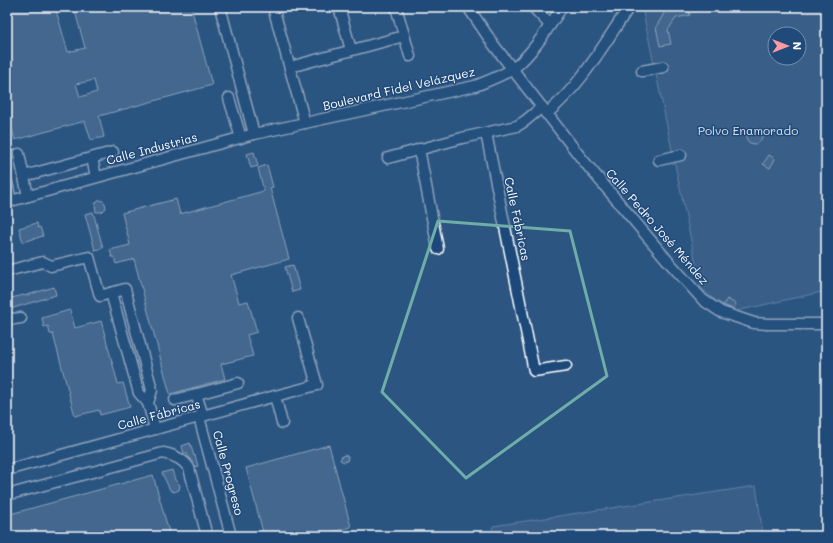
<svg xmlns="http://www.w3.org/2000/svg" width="833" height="543" font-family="Mali,sans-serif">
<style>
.green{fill:#486b92;stroke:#a4b5c8;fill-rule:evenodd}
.building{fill:#5e7c9f;stroke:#fff;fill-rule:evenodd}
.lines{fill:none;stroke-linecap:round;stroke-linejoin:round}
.minor-casing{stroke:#fff;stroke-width:13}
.minor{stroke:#1f4a7a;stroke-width:10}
.marked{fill:none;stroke:#6fada8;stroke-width:3;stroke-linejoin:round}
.labels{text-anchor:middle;stroke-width:3;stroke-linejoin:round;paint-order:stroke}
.street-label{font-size:12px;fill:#fff;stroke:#1f4a7a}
.park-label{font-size:12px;fill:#dae1e9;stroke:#1f4a7a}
</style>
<rect width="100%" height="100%" fill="#2c5582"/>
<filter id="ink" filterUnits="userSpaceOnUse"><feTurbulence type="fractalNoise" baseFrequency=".025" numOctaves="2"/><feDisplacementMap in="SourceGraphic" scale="8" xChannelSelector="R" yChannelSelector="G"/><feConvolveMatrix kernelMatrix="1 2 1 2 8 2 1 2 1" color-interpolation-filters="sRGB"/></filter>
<g filter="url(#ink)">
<g class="green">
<path d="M642 7H826V291L736 311 716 301 701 288ZM775 34H799V58H775Z"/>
<polygon points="756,486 763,536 490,536 493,526"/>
</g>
<g class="building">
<path d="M17 7H55L68 52 85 48 74 7H191L212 85 99 116 104 137 91 140 85 121 15 140 7 111V10ZM94 80 97 92 80 97 76 84Z"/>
<polygon points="673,7 688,7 690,15 676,18 668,30 671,44 660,46 656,27 667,8"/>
<circle cx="754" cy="136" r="8"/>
<polygon points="254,152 258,166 251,168 247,154"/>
<polygon points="769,155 775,159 770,168 763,164"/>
<polygon points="267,165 273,187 270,188 289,259 231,275 239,303 248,301 257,332 247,335 253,356 221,364 225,379 170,394 134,259 116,264 114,257 112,257 110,250 130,245 122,213 176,199 180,214 264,191 258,168"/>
<polygon points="98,200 101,200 105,203 106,208 102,212 96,212 95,204"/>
<polygon points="93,212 103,248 95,250 85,214"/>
<polygon points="37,223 38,228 40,227 43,236 23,242 19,228"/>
<polygon points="293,265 300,290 292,292 285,267"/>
<polygon points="54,287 56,295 10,309 7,299 24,295 24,296"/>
<polygon points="727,299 736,304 733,309 723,305"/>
<polygon points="70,310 75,328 101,321 118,384 123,383 130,407 100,415 99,410 75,416 53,334 50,334 48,326 44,327 42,318"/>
<polygon points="190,443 194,456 195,455 198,466 195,467 188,457 187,453 184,454 182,446"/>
<polygon points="329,445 351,527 317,536 264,536 246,468"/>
<polygon points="345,455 348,457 347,461 344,462 340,460 342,456"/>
<polygon points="172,470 175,480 180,485 179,490 174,492 170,490 162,473"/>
<polygon points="153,475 170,536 7,536 7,515"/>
</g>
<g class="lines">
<g class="minor-casing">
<g id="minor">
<polyline points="220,7 254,134"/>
<polyline points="273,7 305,123"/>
<polyline points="339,7 351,50"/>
<polyline points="396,7 410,56"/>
<polyline points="468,7 493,44 582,159 668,261 703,300 721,312 754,323 768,324 826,324"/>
<polyline points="533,7 550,25"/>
<polyline points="290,67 404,36"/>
<polyline points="642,71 663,67"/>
<polyline points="229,98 241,138"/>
<path d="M546 114C581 86 604 44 629 7"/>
<polyline points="486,133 534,371 566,366"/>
<polyline points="419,149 438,249"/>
<polyline points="19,154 28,196"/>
<polyline points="92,158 96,177"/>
<polyline points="388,158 462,138 517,126 525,121 542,107"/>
<polyline points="659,160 681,155"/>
<polyline points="24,176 113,152"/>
<polyline points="7,183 11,201"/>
<path d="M7 202 254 134 475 86C488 81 502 76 514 68 534 52 548 28 562 7"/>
<polyline points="7,271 43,262 51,266 89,257 100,296 125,289 152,390 148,403 155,429"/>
<polyline points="111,293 139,393 148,403"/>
<polyline points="7,317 14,319 21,318"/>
<polyline points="196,394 203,416"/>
<polyline points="275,396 282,423"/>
<polyline points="175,400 238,383"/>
<polyline points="199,417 231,536"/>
<polyline points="7,470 275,396 317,385 298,318"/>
<path d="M7 495 163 453C174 455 183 459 189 468L207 536"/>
</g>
</g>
<use href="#minor" class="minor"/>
</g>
</g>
<path d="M0 0H833V543H0ZM438 221 570 231 607 376 466 478 382 392Z" fill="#2c5582" fill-opacity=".55" fill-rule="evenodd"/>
<path class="marked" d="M438 221 570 231 607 376 466 478 382 392Z"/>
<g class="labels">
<g class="street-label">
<text transform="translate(399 89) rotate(-13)" y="4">Boulevard Fidel Velázquez</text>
<text transform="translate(152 149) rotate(-15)" y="4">Calle Industrias</text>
<text transform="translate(517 219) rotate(78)" y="4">Calle Fábricas</text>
<text transform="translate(657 227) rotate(49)" y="4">Calle Pedro José Méndez</text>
<text transform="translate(159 415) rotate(-15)" y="4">Calle Fábricas</text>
<text transform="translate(228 473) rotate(75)" y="4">Calle Progreso</text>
</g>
<g class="park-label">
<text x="748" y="135">Polvo Enamorado</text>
</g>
</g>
<rect width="833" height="543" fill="none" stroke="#1f4a7a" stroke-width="24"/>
<rect x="12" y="12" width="809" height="519" fill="none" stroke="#fff" stroke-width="1.5" filter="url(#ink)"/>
<g transform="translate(787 46) rotate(90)"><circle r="19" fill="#1f4a7a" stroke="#7992af"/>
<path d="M0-3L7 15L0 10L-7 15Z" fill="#ff9aa2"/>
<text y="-6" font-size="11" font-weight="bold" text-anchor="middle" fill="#ffffff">N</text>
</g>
</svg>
